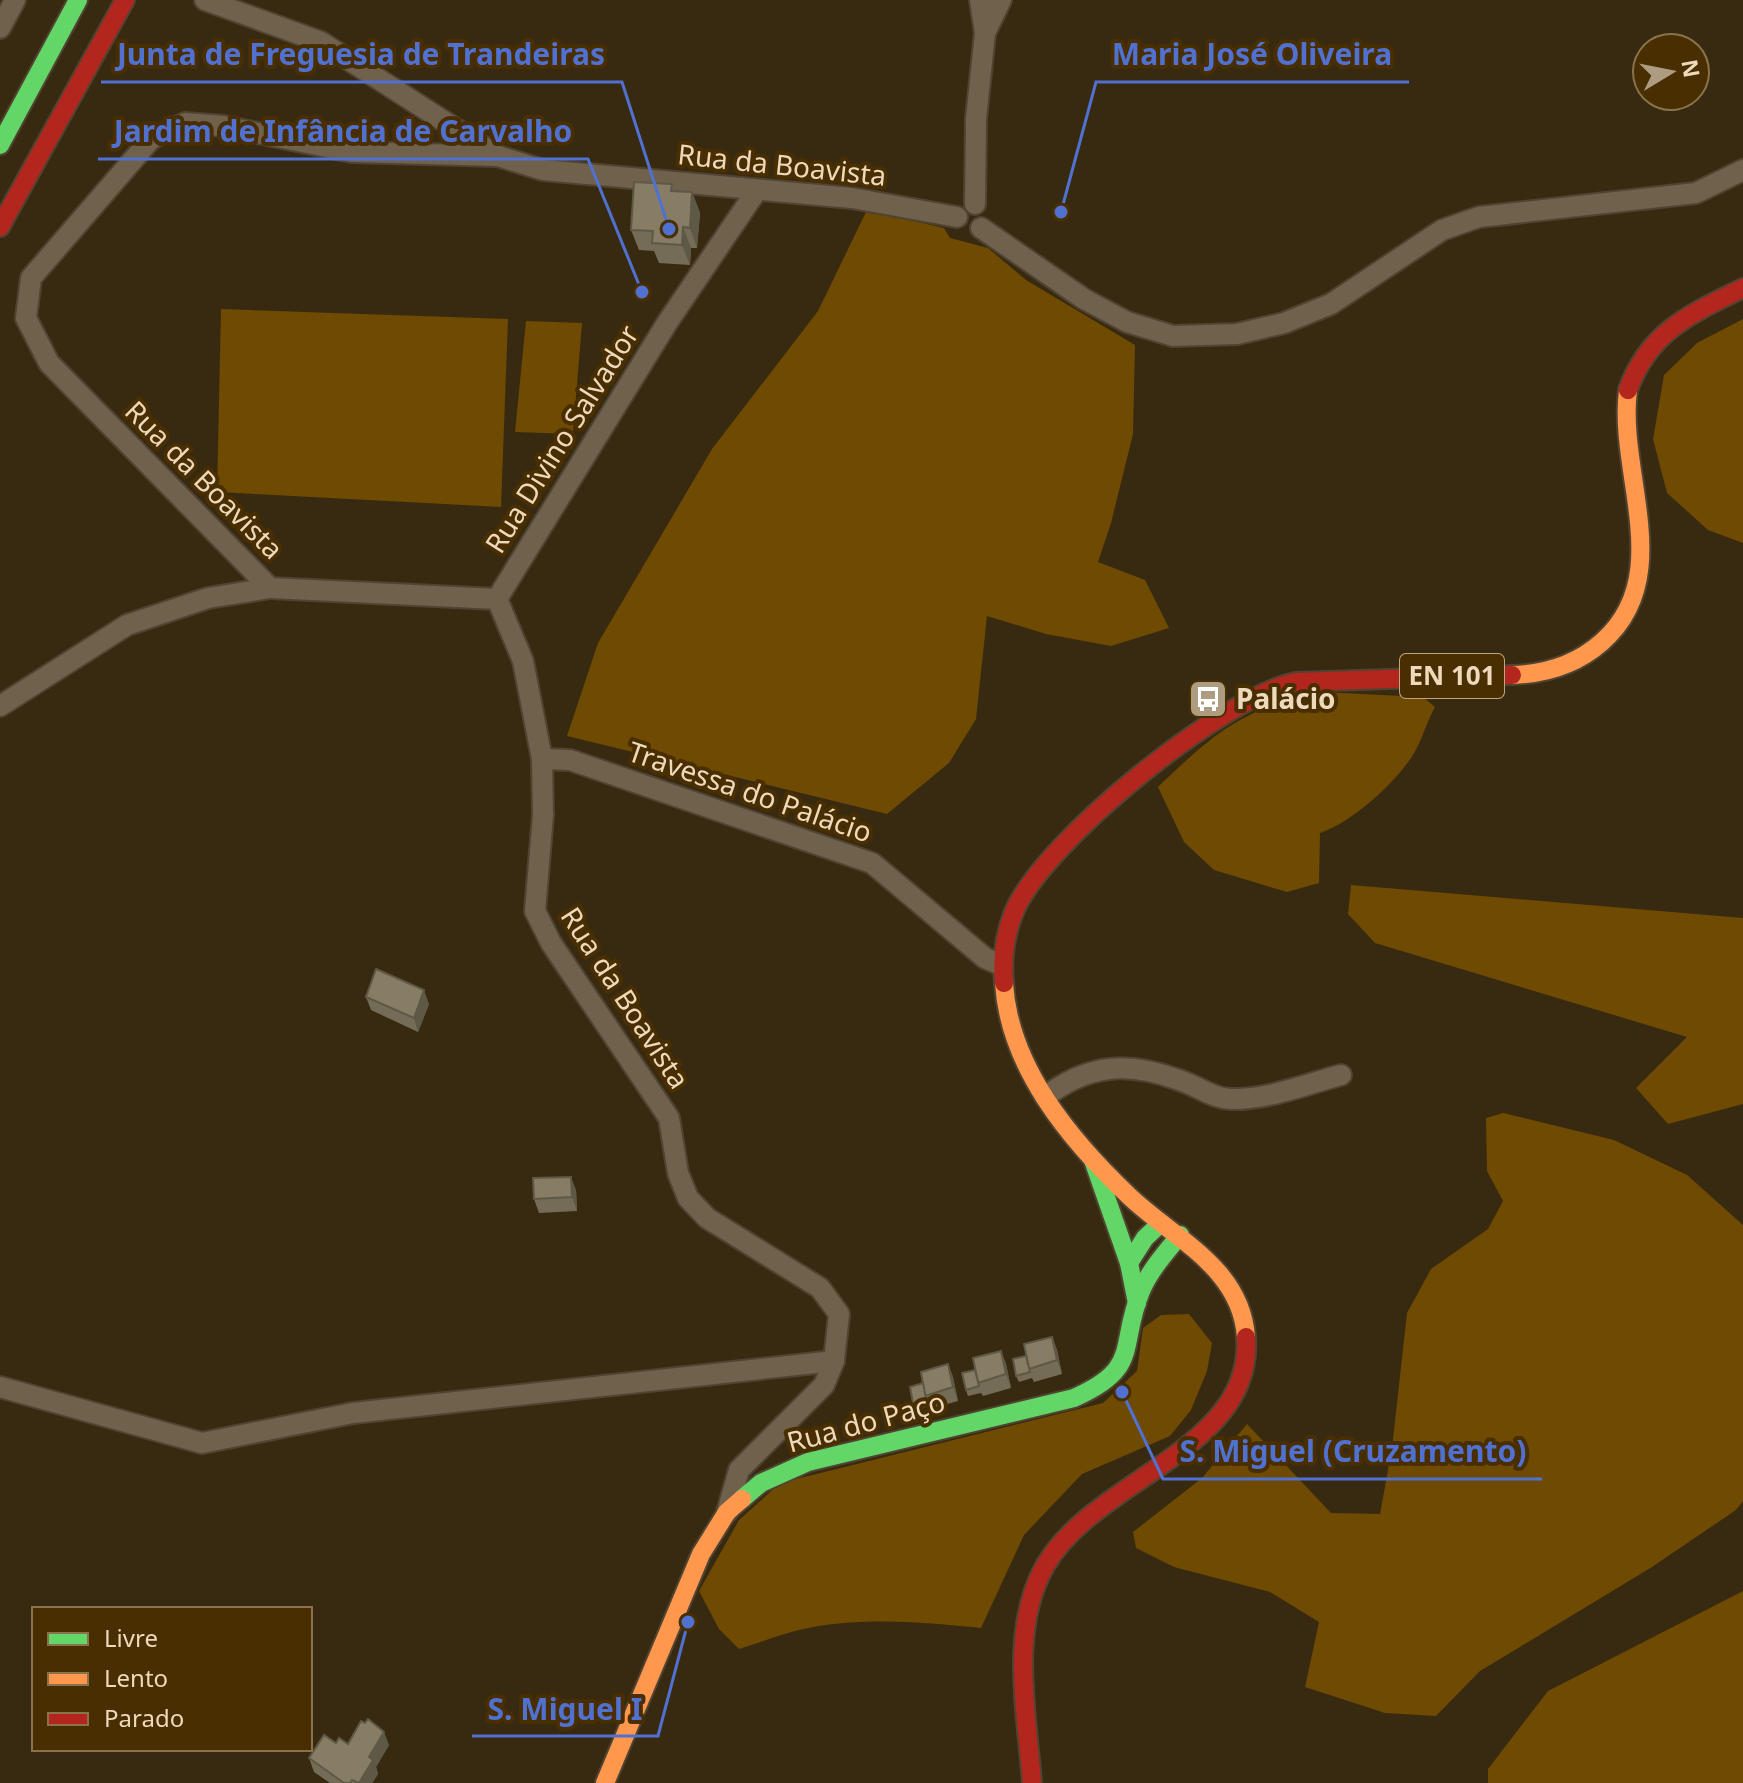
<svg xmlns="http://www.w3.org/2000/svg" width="1743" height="1783" font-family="'Noto Sans',sans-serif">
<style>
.green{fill:#6e4a02}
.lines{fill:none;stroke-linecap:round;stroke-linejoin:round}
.street-casing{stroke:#504331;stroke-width:24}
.fast-casing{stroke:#504331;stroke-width:22}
.slow-casing{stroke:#504331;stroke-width:22}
.jam-casing{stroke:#504331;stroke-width:22}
.street{stroke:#6f614c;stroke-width:20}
.fast{stroke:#63d668;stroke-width:18}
.slow{stroke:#ff974d;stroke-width:18}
.jam{stroke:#b3261e;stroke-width:18}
.wall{fill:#746c56}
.shaded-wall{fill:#5e5846}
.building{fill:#877d64;stroke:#5e5846;stroke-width:2}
.labels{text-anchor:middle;stroke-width:8;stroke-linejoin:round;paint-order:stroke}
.shield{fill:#482e00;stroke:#bca684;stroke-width:2}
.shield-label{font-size:26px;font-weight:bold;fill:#eed9bd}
.street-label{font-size:28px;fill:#eed9bd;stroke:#482e00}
.poi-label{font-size:28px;font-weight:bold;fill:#eed9bd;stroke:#482e00;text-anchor:start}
.leader{fill:none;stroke:#5171d1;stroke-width:3}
.callout-dot{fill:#5171d1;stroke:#482e00;stroke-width:3}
.callout-label{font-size:30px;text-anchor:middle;font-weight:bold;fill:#5171d1;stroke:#482e00;stroke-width:8;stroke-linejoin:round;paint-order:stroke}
</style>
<rect width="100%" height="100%" fill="#382a10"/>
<g class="green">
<polygon points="867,210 944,228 950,238 988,248 1026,280 1135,345 1133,434 1111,523 1098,562 1145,580 1169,628 1111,646 1046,634 987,616 976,719 949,763 887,814 567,736 598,643 712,449 818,311"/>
<polygon points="221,309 508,319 501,507 217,492"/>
<polygon points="1743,319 1743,543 1708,530 1667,493 1653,439 1664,375 1697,343"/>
<polygon points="526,321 582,323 573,434 515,432"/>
<path d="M1321 692 1423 697 1435 707C1426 723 1421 744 1411 758 1391 787 1352 822 1320 833L1319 883 1287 892 1214 870 1184 842 1158 787C1214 733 1243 708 1321 692Z"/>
<polygon points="1351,885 1743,918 1743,1104 1668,1124 1636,1088 1687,1037 1375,943 1348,914"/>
<polygon points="1503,1113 1614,1140 1687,1175 1743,1225 1743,1501 1736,1510 1652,1567 1480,1671 1436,1716 1385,1713 1305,1687 1319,1622 1270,1592 1174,1567 1136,1548 1133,1532 1202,1478 1247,1424 1331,1513 1380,1514 1392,1448 1407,1313 1431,1269 1488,1229 1503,1201 1487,1171 1486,1118"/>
<path d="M1189 1314 1212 1343 1207 1371 1191 1410 1170 1436 1082 1474 1024 1535 981 1628C922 1622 857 1616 799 1630 779 1635 759 1643 739 1649L719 1629 699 1591 739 1520 780 1483 1103 1403 1137 1371 1143 1328 1161 1315Z"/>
<polygon points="1743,1591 1743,1783 1488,1783 1488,1769 1548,1691"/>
</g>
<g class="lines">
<g class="street-casing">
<g id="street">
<polyline points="205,0 321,42 498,156"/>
<polyline points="980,0 985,33"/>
<polyline points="0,28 15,0"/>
<polyline points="975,204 976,119 985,33 1001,0"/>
<polyline points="981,228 1084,299 1127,322 1173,336 1237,334 1284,323 1331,304 1442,230 1479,217 1696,193 1743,170"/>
<polyline points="497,599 667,323 757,190"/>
<polyline points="0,706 127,625 208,598 270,588"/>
<polyline points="542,759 570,760 872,863 985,958 1001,965"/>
<path d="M1045 1097C1088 1064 1128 1061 1179 1080 1198 1086 1211 1098 1231 1099 1267 1100 1307 1084 1341 1075"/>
<polyline points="0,1387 202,1443 353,1413 834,1361"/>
<polyline points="727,1512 739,1470 824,1385 834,1361 839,1314 820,1288 707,1218 688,1198 678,1173 669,1118 551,943 535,911 543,815 542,759 523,661 497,599 270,588 49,363 26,318 31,278 151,139 185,123 223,126 352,152 498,156 543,170 852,198 957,217"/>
</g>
</g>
<g class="fast-casing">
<g id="fast">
<polyline points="0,145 78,0"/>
<polyline points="1093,1160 1129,1263 1137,1303"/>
<polyline points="1129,1263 1145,1238 1161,1223"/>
<path d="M742 1499 761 1483 808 1462 1074 1398C1142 1368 1118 1347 1141 1291 1150 1270 1166 1252 1180 1235"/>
</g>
</g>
<g class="slow-casing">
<g id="slow">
<path d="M1512 675C1546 674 1576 665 1602 642 1677 576 1617 473 1628 390"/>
<path d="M1004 983C1009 1067 1070 1140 1129 1196 1174 1239 1241 1267 1246 1337"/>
<polyline points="605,1783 701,1554 727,1512 742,1499"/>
</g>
</g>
<g class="jam-casing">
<g id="jam">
<polyline points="0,227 125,0"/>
<path d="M1628 390C1649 331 1691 314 1743 288"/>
<path d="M1004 983C1002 960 1005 934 1014 912 1042 843 1223 696 1296 682L1512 675"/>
<path d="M1032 1783C1027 1715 1009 1629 1045 1566 1094 1479 1255 1449 1246 1337"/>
</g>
</g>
<use href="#street" class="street"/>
<use href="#fast" class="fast"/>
<use href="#slow" class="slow"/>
<use href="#jam" class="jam"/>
</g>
<g class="wall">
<polygon points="674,191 692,192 700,213 697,248 691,248 690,265 659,263 654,251 639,250 631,230"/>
<polygon points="366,997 429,1004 418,1032 371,1010"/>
<polygon points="576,1190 577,1211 539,1213 534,1199"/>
<polygon points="1052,1337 1057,1350 1062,1374 1034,1382 1032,1378 1019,1382 1016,1376 1026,1356"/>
<polygon points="1001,1351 1006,1364 1011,1388 983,1396 981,1393 968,1396 966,1390 975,1370"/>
<polygon points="948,1364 953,1377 958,1401 930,1409 929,1406 915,1410 913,1403 923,1383"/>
<polygon points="365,1723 389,1745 376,1767 378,1774 372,1783 330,1783 314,1772 309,1758 336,1743 348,1744"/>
</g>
<g class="shaded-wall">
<polygon points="692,192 700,213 697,248 690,228"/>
<polygon points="683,227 691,248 690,265 682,245"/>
<polygon points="424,990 429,1004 418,1032 414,1018"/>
<polygon points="571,1177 576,1190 577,1211 572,1197"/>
<polygon points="1052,1337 1057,1350 1062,1374 1057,1360"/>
<polygon points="1001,1351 1006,1364 1011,1388 1006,1374"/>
<polygon points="948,1364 953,1377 958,1401 953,1387"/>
<polygon points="384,1732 389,1745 376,1767 378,1774 372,1783 359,1783 369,1757"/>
</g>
<g class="building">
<polygon points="634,182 672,184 671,191 692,192 690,228 683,227 682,245 652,243 653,231 631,230"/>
<polygon points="376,969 424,990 414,1018 366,997"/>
<polygon points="571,1177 572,1197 534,1199 533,1178"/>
<polygon points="1052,1337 1057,1360 1029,1369 1024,1344"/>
<polygon points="1001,1351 1006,1374 978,1383 973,1358"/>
<polygon points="1026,1356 1030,1372 1016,1376 1013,1359"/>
<polygon points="948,1364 953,1387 925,1396 921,1372"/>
<polygon points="975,1370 979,1386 966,1390 962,1373"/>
<polygon points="923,1383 926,1399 913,1403 910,1387"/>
<polygon points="368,1719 384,1732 369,1757 373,1760 359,1783 352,1780 350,1783 344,1783 309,1758 324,1735 336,1743 339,1738 348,1744 361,1721 365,1723"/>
</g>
<defs>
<g id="bus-square" transform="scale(2)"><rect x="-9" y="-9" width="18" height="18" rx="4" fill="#ae9c80" stroke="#482e00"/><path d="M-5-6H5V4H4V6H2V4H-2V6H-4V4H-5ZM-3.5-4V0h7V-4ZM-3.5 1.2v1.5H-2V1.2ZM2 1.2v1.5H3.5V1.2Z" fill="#fff"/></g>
</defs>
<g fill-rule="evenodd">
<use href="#bus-square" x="1208" y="699"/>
</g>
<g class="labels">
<rect class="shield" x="1400" y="654" width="104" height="44" rx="6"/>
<g class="shield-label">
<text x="1452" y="685">EN 101</text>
</g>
<g class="street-label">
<text transform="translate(782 165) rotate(6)" y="10">Rua da Boavista</text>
<text transform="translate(562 439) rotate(-58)" y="10">Rua Divino Salvador</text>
<text transform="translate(204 480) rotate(45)" y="10">Rua da Boavista</text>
<text transform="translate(750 792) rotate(19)" y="10">Travessa do Palácio</text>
<text transform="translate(625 998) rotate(57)" y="10">Rua da Boavista</text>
<text transform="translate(866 1422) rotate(-15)" y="10">Rua do Paço</text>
</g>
<g class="poi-label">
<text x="1236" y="709">Palácio</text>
</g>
</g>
<path class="leader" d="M1061 212L1096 82H1409M669 229L622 82H101M642 292L588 159H98M1122 1392L1163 1479H1542M688 1622L658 1736H472"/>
<g class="callout-dot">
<circle cx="1061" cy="212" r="8"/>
<circle cx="669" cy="229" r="8"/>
<circle cx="642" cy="292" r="8"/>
<circle cx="1122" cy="1392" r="8"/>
<circle cx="688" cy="1622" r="8"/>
</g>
<g class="callout-label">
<text x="1252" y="65">Maria José Oliveira</text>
<text x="361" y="65">Junta de Freguesia de Trandeiras</text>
<text x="343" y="142">Jardim de Infância de Carvalho</text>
<text x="1353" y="1462">S. Miguel (Cruzamento)</text>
<text x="565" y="1720">S. Miguel I</text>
</g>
<rect x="32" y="1607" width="280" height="144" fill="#482e00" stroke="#8a724c" stroke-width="2"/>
<rect x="48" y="1633" width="40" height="12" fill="#63d668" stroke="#8a724c" stroke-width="2"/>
<text x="104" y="1647" font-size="24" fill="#eed9bd">Livre</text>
<rect x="48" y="1673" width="40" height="12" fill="#ff974d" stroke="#8a724c" stroke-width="2"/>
<text x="104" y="1687" font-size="24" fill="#eed9bd">Lento</text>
<rect x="48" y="1713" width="40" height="12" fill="#b3261e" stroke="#8a724c" stroke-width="2"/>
<text x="104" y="1727" font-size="24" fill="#eed9bd">Parado</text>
<g transform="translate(1671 72) rotate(80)"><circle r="38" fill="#482e00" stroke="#8a724c" stroke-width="2"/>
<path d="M0-6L14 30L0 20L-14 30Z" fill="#ae9c80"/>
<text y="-12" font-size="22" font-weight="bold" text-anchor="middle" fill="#eed9bd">N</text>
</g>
</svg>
